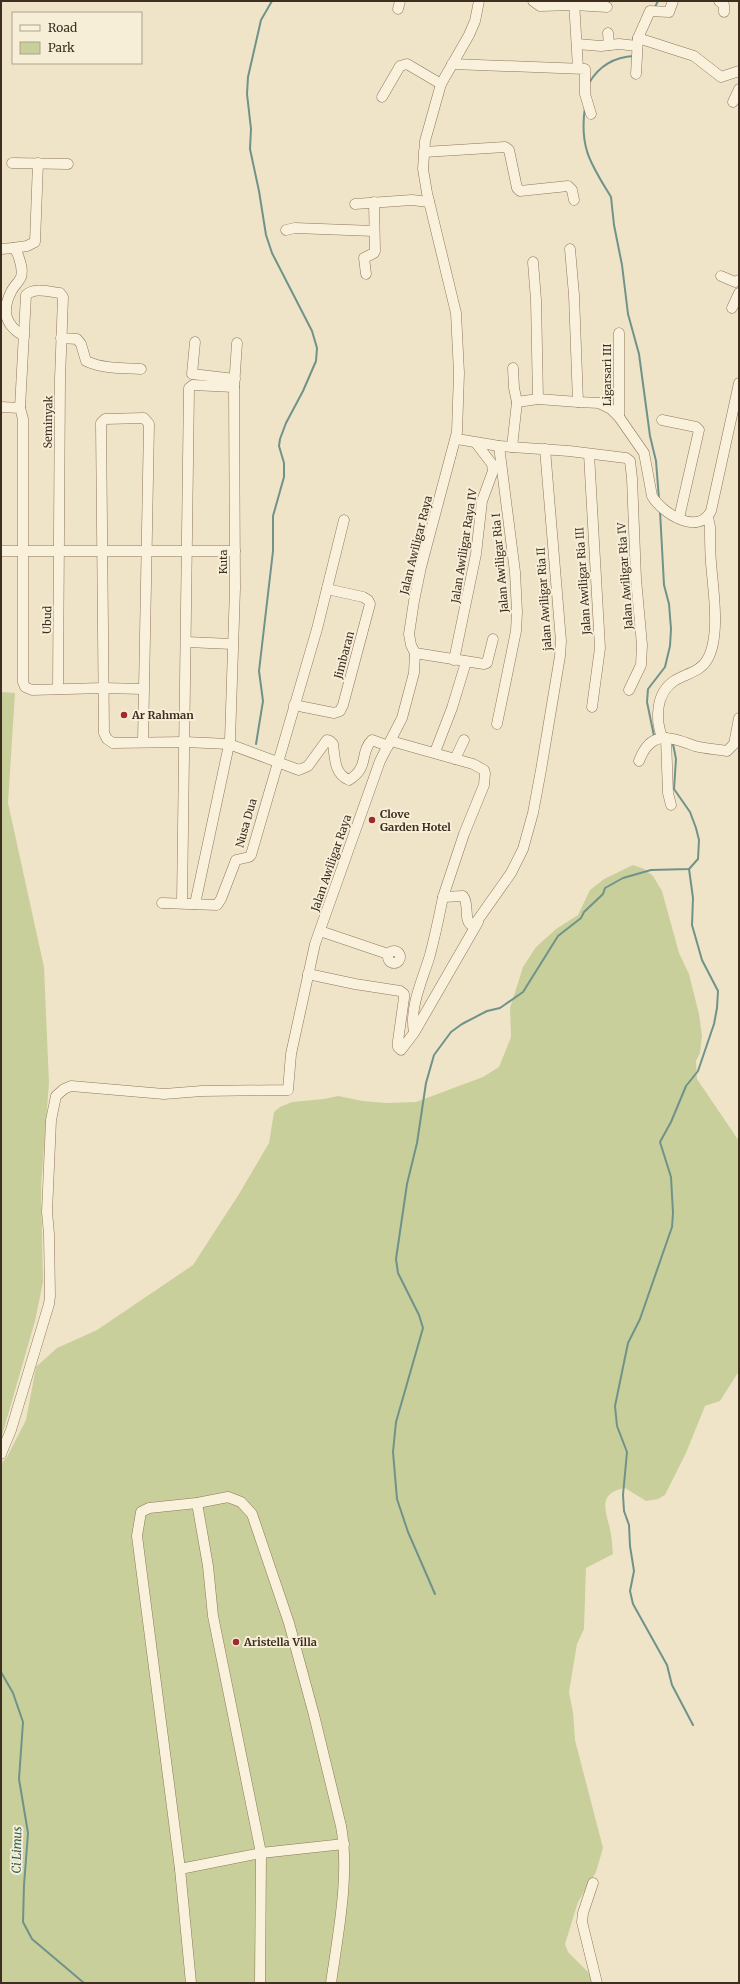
<svg xmlns="http://www.w3.org/2000/svg" width="740" height="1984" font-family="Merriweather,serif">
<style>
.green{fill:#c9cf9b}
.lines{fill:none;stroke-linecap:round;stroke-linejoin:round}
.stream{stroke:#6f938a;stroke-width:2}
.minor-casing{stroke:#8d765c;stroke-width:11}
.minor{stroke:#faf1dc;stroke-width:10}
.poi-dot{fill:#9e2a2b;stroke:#f7eed8;stroke-width:1.5}
.labels{text-anchor:middle;stroke-width:4;stroke-linejoin:round;paint-order:stroke}
.street-label{font-size:11px;fill:#3d2e20;stroke:#f7eed8}
.poi-label{font-size:11px;font-weight:bold;fill:#3d2e20;stroke:#f7eed8;text-anchor:start}
.water-label{font-size:12px;font-style:italic;fill:#2f5d5a;stroke:#f7eed8}
</style>
<rect width="100%" height="100%" fill="#f0e4c8"/>
<g class="green">
<polygon points="1,692 15,693 8,803 44,967 49,1083 41,1186 43,1282 35,1321 1,1439"/>
<path d="M633 865 644 869 653 876 662 891 679 953 689 974 699 1014 702 1036 700 1053 696 1061 697 1079 739 1141V1371L720 1401 705 1406 686 1453 665 1495 658 1499 646 1501 625 1488C598 1493 605 1509 610 1529 612 1537 612 1546 613 1554L586 1568 584 1629 577 1644 569 1692 573 1712 575 1740 603 1848 596 1872 578 1902 565 1944 568 1952 591 1975 593 1983H1V1464L8 1455 26 1420 36 1367 57 1348 97 1330 193 1265 239 1194 269 1143 274 1112 280 1107 292 1102 324 1099 338 1096 363 1101 386 1103 416 1102 483 1077 499 1067 511 1037 510 1008 523 967 536 947 556 929 578 915 590 890 604 879Z"/>
</g>
<g class="lines">
<g class="stream">
<polyline points="655,7 658,1"/>
<path d="M589 83C599 66 613 57 634 56"/>
<path d="M585 107C579 148 591 164 611 197L614 225 622 265 628 314 639 354 650 436 656 461 659 499"/>
<polyline points="654,736 647,702 648,689 665,667 670,646 671,629 669,604 664,585 660,511"/>
<polyline points="256,744 263,701 259,671 273,551 273,516 284,477 284,463 279,446 280,439 286,423 303,391 316,361 317,348 312,331 272,253 266,235 259,191 250,149 251,129 247,94 248,77 261,20 272,1"/>
<polyline points="689,869 693,898 692,925 702,960 718,991 717,1008 714,1024 698,1071 686,1086 671,1122 660,1142 671,1177 673,1213 672,1227 640,1319 628,1343 615,1406 617,1426 627,1452 623,1495 624,1511 629,1525 630,1546 634,1571 630,1591 633,1604 667,1665 672,1685 693,1725"/>
<polyline points="435,1594 408,1532 397,1499 393,1452 396,1422 423,1328 419,1315 398,1273 396,1259 407,1184 417,1143 426,1083 434,1055 451,1032 462,1024 487,1011 500,1008 523,992 558,936 581,918 584,912 603,894 605,888 623,878 651,870 689,869 698,859 699,840 696,828 690,812 674,789 676,759 673,744 671,743"/>
<polyline points="1,1672 13,1693 23,1722 19,1779 28,1833 24,1885 23,1922 32,1939 84,1983"/>
</g>
<g class="minor-casing">
<g id="minor">
<polyline points="533,1 540,6 574,5 607,7"/>
<polyline points="574,1 578,68"/>
<polyline points="719,1 724,5 724,12"/>
<polyline points="398,9 400,1"/>
<polyline points="608,33 609,45"/>
<polyline points="638,38 694,56 721,77 739,71"/>
<polyline points="577,44 601,46 619,44 637,46"/>
<polyline points="452,64 585,69 585,94 591,114"/>
<polyline points="636,74 638,38 650,11 669,12 673,1"/>
<polyline points="382,97 400,66 407,64 441,84"/>
<polyline points="733,102 739,89"/>
<polyline points="424,152 505,147 509,150 517,188 520,191 568,186 572,190 574,200"/>
<polyline points="12,163 68,164"/>
<polyline points="355,204 412,200 429,202"/>
<polyline points="286,230 295,228 374,231"/>
<polyline points="13,248 27,246 35,242 38,163"/>
<path d="M1 249 13 248C17 251 18 254 19 258 21 264 23 270 21 277 19 282 13 287 11 292 1 312 6 326 24 336"/>
<polyline points="570,249 574,295 578,402"/>
<polyline points="533,262 536,300 538,399"/>
<polyline points="366,274 364,258 374,253 375,251 374,202"/>
<polyline points="721,276 735,282 739,280"/>
<polyline points="732,308 739,293"/>
<polyline points="619,333 619,417"/>
<path d="M61 338 77 339 81 344 86 361C103 369 123 368 141 369"/>
<polyline points="195,342 192,374 235,379"/>
<polyline points="513,368 514,388 517,402"/>
<polyline points="1,407 20,408 23,419 23,682 25,687 32,690 103,688 143,689"/>
<path d="M20 408 26 295C35 287 49 292 60 293L63 297 60 379 58 689"/>
<polyline points="662,420 696,427 699,430 679,518"/>
<polyline points="457,439 499,446 569,451 626,458 630,461 632,478 636,579 642,645 641,665 629,690"/>
<path d="M512 447 517 402 538 399 578 402 599 403 611 409 619 417 644 453 652 496C661 512 698 537 711 511L739 383"/>
<polyline points="589,454 600,648 592,707"/>
<polyline points="1,551 235,551"/>
<polyline points="187,642 232,644"/>
<polyline points="415,653 484,664 487,663 493,639"/>
<polyline points="454,660 476,554 482,501 493,471 492,464 476,443"/>
<polyline points="294,705 334,713 340,711 343,705 370,604 368,600 363,597 327,589"/>
<polyline points="497,724 516,631 517,612 515,572 499,446"/>
<path d="M662 737C655 719 656 693 674 681 685 674 700 672 707 660 721 637 713 589 711 563 710 551 710 539 710 527L708 517"/>
<polyline points="666,738 668,793 671,805"/>
<path d="M391 741 473 764 484 770 485 773 484 785 464 834 443 897 463 896C470 905 463 918 471 925L475 924 511 873 523 849 533 813 541 770 560 656 561 641 545 449"/>
<path d="M143 742 149 424 144 418 105 419 101 423 104 733 107 739 113 743 185 742 229 744 299 770 308 766 327 740 330 741 333 744C335 758 334 774 349 780 370 767 359 753 372 740L388 746"/>
<polyline points="435,752 452,708 466,662"/>
<polyline points="455,759 464,740"/>
<path d="M639 761C651 729 670 737 695 746 705 749 717 749 727 751L734 744 739 718"/>
<polyline points="162,903 217,905 221,899 236,860 249,857 251,855 317,629 344,520"/>
<polyline points="182,903 189,388 193,385 234,387"/>
<polyline points="195,904 230,740 235,588 234,387 237,343"/>
<polyline points="320,931 388,954"/>
<circle cx="394" cy="957" r="6"/>
<polyline points="308,974 355,984 400,991 404,994 404,998 398,1041 398,1047 401,1050 414,1033 478,922"/>
<path d="M414 1032C409 1007 423 979 430 955 435 936 439 917 443 897"/>
<polyline points="1,1454 11,1430 49,1304 50,1296 49,1234 47,1212 51,1120 56,1096 64,1089 71,1086 164,1094 202,1091 288,1090 291,1054 315,944 380,761 402,718 414,673 415,653 411,645 409,634 414,601 421,567 457,432 459,373 456,313 427,193 423,169 425,141 441,84 469,35 475,21 479,1"/>
<polyline points="197,1503 208,1566 213,1616 261,1853 260,1983"/>
<path d="M180 1869 137 1536 141 1512 149 1508 197 1503 228 1497 241 1502 252 1514 289 1623 314 1715 341 1826C350 1874 338 1934 331 1983"/>
<polyline points="593,1883 583,1913 582,1922 597,1983"/>
<polyline points="191,1983 180,1869 261,1853 344,1844"/>
</g>
</g>
<use href="#minor" class="minor"/>
</g>
<g class="poi-dot">
<circle cx="124" cy="715" r="4"/>
<circle cx="372" cy="820" r="4"/>
<circle cx="236" cy="1642" r="4"/>
</g>
<g class="labels">
<g class="street-label">
<text transform="translate(607 375) rotate(-90)" y="4">Ligarsari III</text>
<text transform="translate(48 422) rotate(-89)" y="4">Seminyak</text>
<text transform="translate(416 545) rotate(-76)" y="4">Jalan Awiligar Raya</text>
<text transform="translate(464 546) rotate(-81)" y="4">Jalan Awiligar Raya IV</text>
<text transform="translate(223 562) rotate(-90)" y="4">Kuta</text>
<text transform="translate(500 563) rotate(-95)" y="4">Jalan Awiligar Ria I</text>
<text transform="translate(625 576) rotate(-94)" y="4">Jalan Awiligar Ria IV</text>
<text transform="translate(583 581) rotate(-94)" y="4">Jalan Awiligar Ria III</text>
<text transform="translate(544 599) rotate(-94)" y="4">jalan Awiligar Ria II</text>
<text transform="translate(47 620) rotate(-89)" y="4">Ubud</text>
<text transform="translate(344 655) rotate(-75)" y="4">Jimbaran</text>
<text transform="translate(246 823) rotate(-74)" y="4">Nusa Dua</text>
<text transform="translate(331 863) rotate(-71)" y="4">Jalan Awiligar Raya</text>
</g>
<g class="poi-label">
<text x="132" y="719">Ar Rahman</text>
<text x="380" y="818">Clove<tspan x="380" dy="13">Garden Hotel</tspan></text>
<text x="244" y="1646">Aristella Villa</text>
</g>
<g class="water-label">
<text transform="translate(17 1850) rotate(-89)" y="4">Ci Limus</text>
</g>
</g>
<rect width="740" height="1984" fill="none" stroke="#3d2e20" stroke-width="4"/>
<rect x="12" y="12" width="130" height="52" fill="#f7eed8" stroke="#ada18e"/>
<rect x="20" y="25" width="20" height="6" fill="#faf1dc" stroke="#ada18e"/>
<text x="48" y="32" font-size="12" fill="#3d2e20">Road</text>
<rect x="20" y="42" width="20" height="12" fill="#c9cf9b" stroke="#ada18e"/>
<text x="48" y="52" font-size="12" fill="#3d2e20">Park</text>
</svg>
